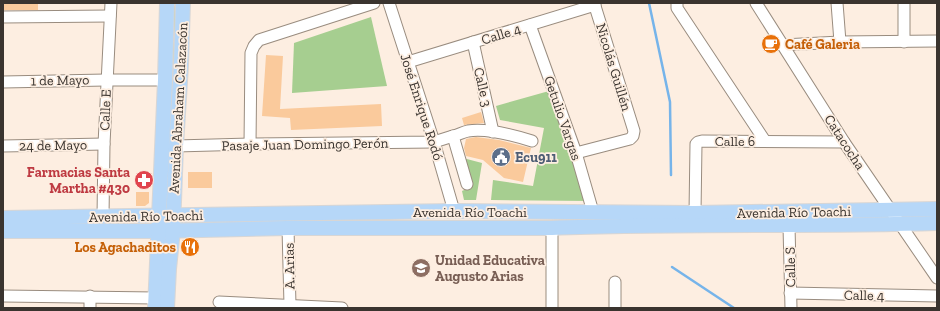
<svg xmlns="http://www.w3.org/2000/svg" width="940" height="311" font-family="'Zilla Slab',serif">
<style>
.green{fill:#a6ce90}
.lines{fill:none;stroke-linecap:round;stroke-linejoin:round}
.stream{stroke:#76b4ea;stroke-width:2.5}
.building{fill:#faca9c}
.minor-casing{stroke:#998c7f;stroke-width:13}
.major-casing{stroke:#d8d6d5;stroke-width:16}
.minor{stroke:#fff;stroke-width:11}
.major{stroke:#b6d7f8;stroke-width:14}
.labels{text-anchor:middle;stroke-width:3.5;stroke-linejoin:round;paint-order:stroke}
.street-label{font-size:14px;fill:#3a342f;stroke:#fdeee1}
.food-label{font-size:14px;font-weight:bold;fill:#c56008;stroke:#fdeee1;text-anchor:start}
.service-label{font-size:14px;font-weight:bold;fill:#4e5e75;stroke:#fdeee1;text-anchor:start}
.health-label{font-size:14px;font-weight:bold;fill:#be3a42;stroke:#fdeee1;text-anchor:end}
.education-label{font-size:14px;font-weight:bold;fill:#785e54;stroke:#fdeee1;text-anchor:start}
</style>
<rect width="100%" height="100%" fill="#fdeee1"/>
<g class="green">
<polygon points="173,6 178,6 169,204 165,204"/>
<polygon points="371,17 387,86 292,93 294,43"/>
<polygon points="549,91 590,201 491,200 493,180 533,186 544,128 500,120 496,106"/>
<polygon points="463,158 482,163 476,200 464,200 462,191 471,187"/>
</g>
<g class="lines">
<g class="stream">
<polyline points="649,3 670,102 671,175"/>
<polyline points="672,267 734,308"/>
</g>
</g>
<g class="building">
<rect x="3" y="3" width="35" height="7"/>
<polygon points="266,55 283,56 280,109 381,104 382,126 291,130 290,118 262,116"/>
<polygon points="481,112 484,123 464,125 462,118"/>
<polygon points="476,137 499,140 531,148 523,182 504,178 483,160 466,156 464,148 466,139"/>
<rect x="188" y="172" width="24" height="16"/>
<polygon points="136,192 149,192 149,203 145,206 136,206"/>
</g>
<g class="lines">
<g class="minor-casing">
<g id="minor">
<polyline points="389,3 434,142 454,211"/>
<polyline points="677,3 677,8 765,141"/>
<polyline points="756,3 844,142 937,278"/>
<polyline points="837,3 840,42"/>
<polyline points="904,3 904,42"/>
<polyline points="3,17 110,16"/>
<polyline points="530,25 576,153 593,212"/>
<polyline points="473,42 493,132"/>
<polyline points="783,45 840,42 937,41"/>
<polyline points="408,62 595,5"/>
<polyline points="3,82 106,80 165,80"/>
<path d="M453 136C458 135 463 132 468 131 487 128 513 135 532 141"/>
<polyline points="250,144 251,53 254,46 259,40 374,3"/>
<polyline points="3,146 104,144"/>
<polyline points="176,146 250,144 434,142 453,136 467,184"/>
<polyline points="576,153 630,139 633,136 634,131 594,3"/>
<polyline points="695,213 696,144 698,142 702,141 844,142"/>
<polyline points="103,217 104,144 111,3"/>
<polyline points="789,226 791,308"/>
<polyline points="288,228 290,305"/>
<polyline points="552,228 552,308"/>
<polyline points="790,293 937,296"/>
<polyline points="3,296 155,298"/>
<polyline points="219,302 342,308"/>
<polyline points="90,308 90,296"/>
<polyline points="615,308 615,282"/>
</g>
</g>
<g class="major-casing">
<g id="major">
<polyline points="3,218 454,211 695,213 937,209"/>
<path d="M3 231H158L288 228H552C680 223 809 227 937 223"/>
<polyline points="155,308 165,80 167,3"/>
<polyline points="167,308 169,269 173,230 176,146 181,65 183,3"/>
</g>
</g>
<use href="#minor" class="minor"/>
<use href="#major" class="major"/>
</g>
<defs>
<g id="cafe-disc" transform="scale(1)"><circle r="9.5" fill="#e8710a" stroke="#fdeee1"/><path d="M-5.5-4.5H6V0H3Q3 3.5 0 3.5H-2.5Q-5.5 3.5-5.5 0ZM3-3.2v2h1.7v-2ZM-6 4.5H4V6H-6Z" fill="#fff"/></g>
<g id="civic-disc" transform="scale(1)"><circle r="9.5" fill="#5c6f8a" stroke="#fdeee1"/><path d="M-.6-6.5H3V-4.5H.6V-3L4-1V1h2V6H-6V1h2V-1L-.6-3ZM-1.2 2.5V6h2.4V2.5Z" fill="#fff"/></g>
<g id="pharmacy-disc" transform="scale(1)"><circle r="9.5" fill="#e0444e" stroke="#fdeee1"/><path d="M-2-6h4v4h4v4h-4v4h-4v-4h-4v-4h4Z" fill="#fff"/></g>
<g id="restaurant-disc" transform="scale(1)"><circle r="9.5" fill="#e8710a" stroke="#fdeee1"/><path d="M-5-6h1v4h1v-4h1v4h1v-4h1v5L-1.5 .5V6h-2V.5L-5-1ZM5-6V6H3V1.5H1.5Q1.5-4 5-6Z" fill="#fff"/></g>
<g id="school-disc" transform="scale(1)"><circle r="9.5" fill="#8d6e63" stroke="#fdeee1"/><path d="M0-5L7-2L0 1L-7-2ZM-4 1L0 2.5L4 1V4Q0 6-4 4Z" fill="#fff"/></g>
</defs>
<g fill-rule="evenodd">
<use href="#cafe-disc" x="771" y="44"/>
<use href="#civic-disc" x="501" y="157"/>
<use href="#pharmacy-disc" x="144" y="180"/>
<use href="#restaurant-disc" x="190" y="247"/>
<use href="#school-disc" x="421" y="268"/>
</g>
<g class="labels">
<g class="street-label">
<text transform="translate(501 34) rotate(-17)" y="5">Calle 4</text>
<text transform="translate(614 67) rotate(73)" y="5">Nicolás Guillén</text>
<text transform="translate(60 80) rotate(-1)" y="5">1 de Mayo</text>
<text transform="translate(483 87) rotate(77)" y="5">Calle 3</text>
<text transform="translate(422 107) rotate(72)" y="5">José Enrique Rodó</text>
<text transform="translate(178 108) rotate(-87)" y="5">Avenida Abraham Calazacón</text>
<text transform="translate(105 110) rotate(-88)" y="5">Calle E</text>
<text transform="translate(563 118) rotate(71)" y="5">Getulio Vargas</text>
<text x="735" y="146">Calle 6</text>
<text transform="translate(845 142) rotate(57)" y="5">Catacocha</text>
<text transform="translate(305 144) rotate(-1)" y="5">Pasaje Juan Domingo Perón</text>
<text transform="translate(53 145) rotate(-1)" y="5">24 de Mayo</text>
<text x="470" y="217">Avenida Río Toachi</text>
<text transform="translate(794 212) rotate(-1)" y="5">Avenida Río Toachi</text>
<text transform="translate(146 216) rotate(-1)" y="5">Avenida Río Toachi</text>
<text transform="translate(289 266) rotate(-91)" y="5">A. Arias</text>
<text transform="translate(790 267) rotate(-91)" y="5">Calle S</text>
<text transform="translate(864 295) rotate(1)" y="5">Calle 4</text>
</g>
<g class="food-label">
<text x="785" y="49">Café Galeria</text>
<text x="176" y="252" text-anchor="end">Los Agachaditos</text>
</g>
<g class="service-label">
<text x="515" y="162">Ecu911</text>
</g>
<g class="health-label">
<text x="130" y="177">Farmacias Santa<tspan x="130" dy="16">Martha #430</tspan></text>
</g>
<g class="education-label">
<text x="435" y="265">Unidad Educativa<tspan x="435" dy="16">Augusto Arias</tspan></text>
</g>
</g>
<rect width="940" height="311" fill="none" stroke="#3a342f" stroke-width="8"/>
</svg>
